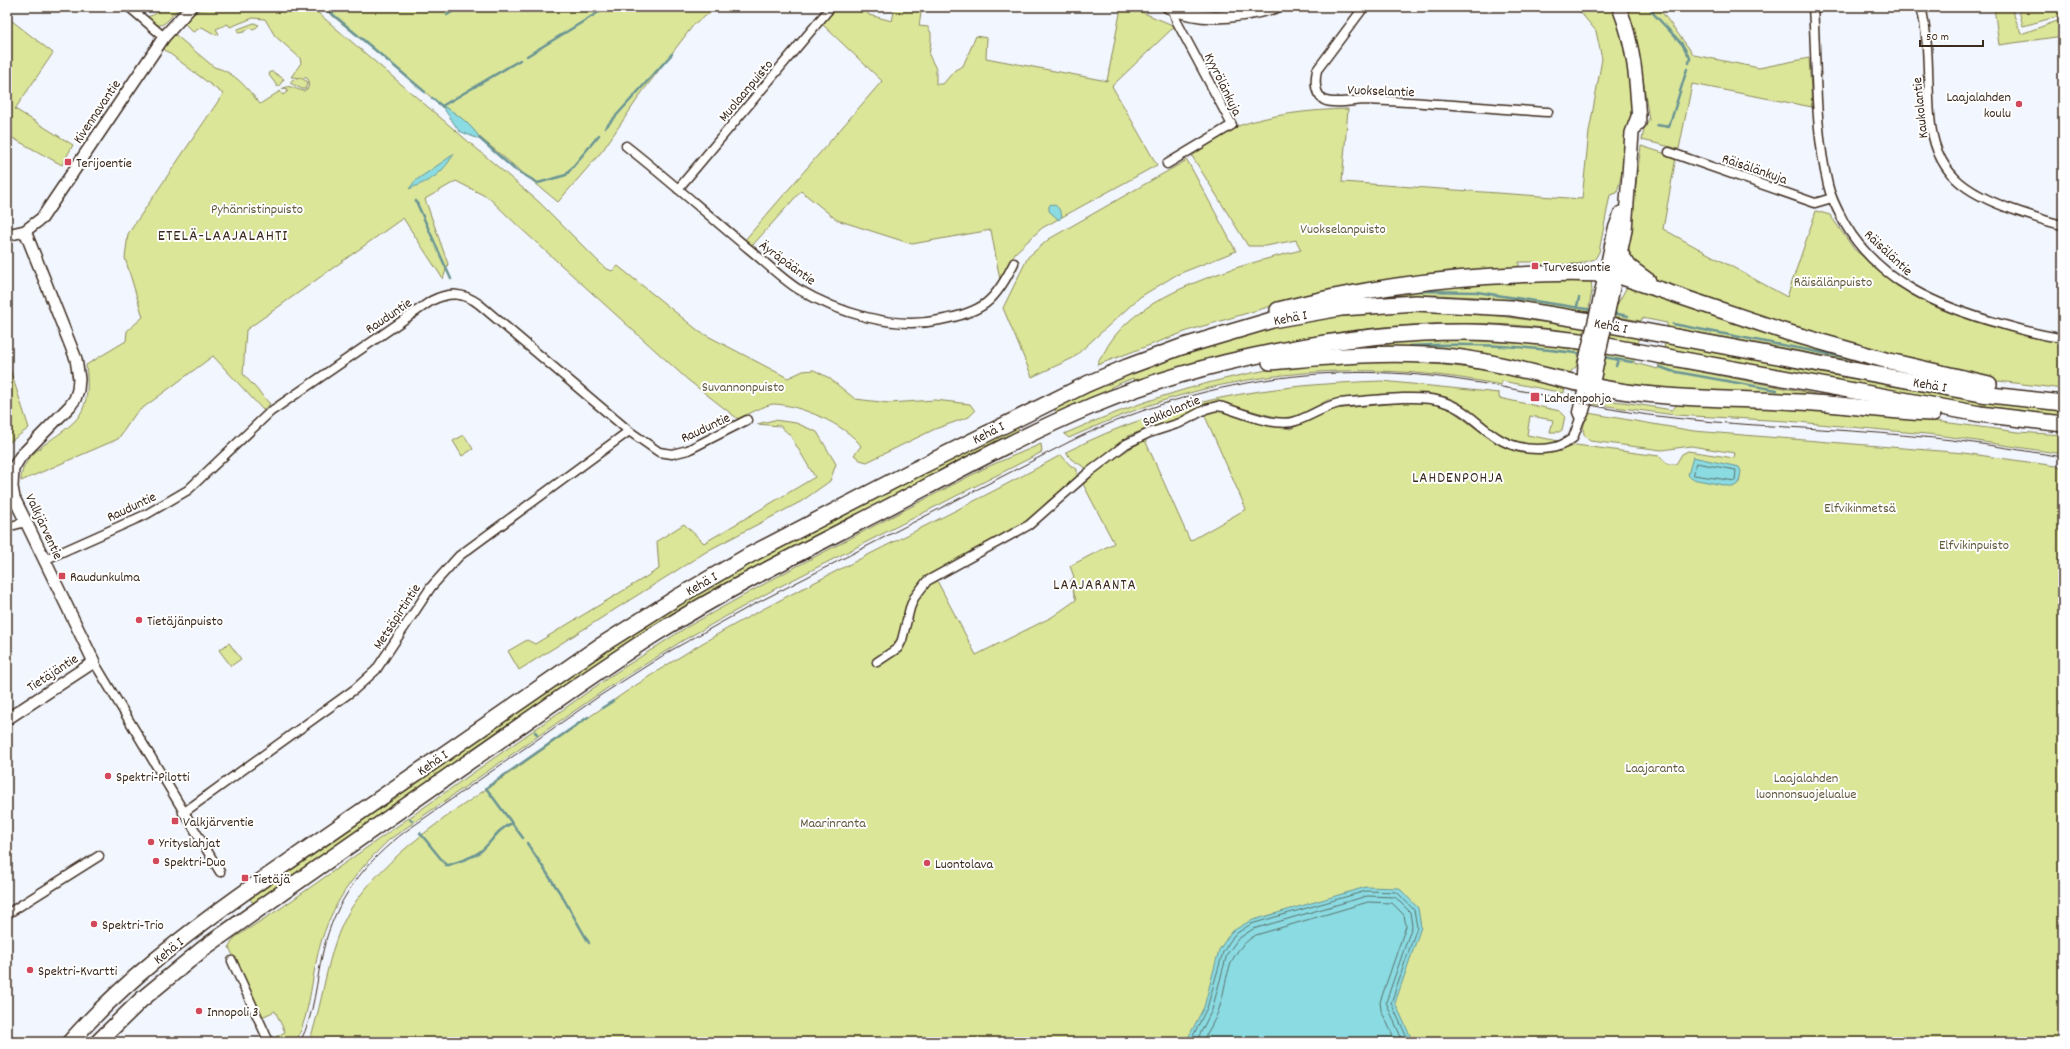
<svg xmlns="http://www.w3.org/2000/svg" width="2070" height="1049" font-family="Dekko,sans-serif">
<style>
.green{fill:#dbe699;stroke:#8b885c}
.water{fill:#8adbe2;stroke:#6a9494}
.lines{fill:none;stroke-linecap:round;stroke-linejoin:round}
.shore{stroke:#5b716c;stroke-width:1}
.stream{stroke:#6a9494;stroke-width:2.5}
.street-casing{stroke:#3b2a1e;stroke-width:11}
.secondary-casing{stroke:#3b2a1e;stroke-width:14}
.primary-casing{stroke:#3b2a1e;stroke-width:16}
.highway-casing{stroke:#3b2a1e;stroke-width:18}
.street{stroke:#fff;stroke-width:8}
.secondary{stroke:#fff;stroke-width:11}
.primary{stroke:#fff;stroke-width:13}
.highway{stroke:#fff;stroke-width:15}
.tram{stroke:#3b2a1e;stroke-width:1}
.primary-bridge-casing{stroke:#3b2a1e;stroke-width:16;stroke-linecap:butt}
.primary-bridge{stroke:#fff;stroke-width:13}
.poi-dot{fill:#d1495b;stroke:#fff;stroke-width:1.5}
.labels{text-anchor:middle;stroke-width:4;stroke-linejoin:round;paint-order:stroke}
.street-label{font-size:14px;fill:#3b2a1e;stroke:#fff}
.poi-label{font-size:14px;fill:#3b2a1e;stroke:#fff;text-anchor:start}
.park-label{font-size:14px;fill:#63593d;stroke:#fff}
.neighbourhood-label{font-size:15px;letter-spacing:1px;fill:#3b2a1e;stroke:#fff}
.quarter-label{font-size:16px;letter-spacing:1px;fill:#3b2a1e;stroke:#fff}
</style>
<rect width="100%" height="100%" fill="#f2f6fe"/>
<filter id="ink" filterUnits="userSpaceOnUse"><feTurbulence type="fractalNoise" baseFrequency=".025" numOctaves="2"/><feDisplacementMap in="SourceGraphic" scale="8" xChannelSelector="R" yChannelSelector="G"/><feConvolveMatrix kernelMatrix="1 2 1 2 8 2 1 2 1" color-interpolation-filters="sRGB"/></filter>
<g filter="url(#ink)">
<g class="green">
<path d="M163 7H180C164 23 163 33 144 17 153 16 157 14 163 7Z"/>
<path d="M218 7H311L539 202 605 268 612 271 618 266 700 332 788 378 803 371 814 370 829 378 855 399 889 403 935 400 970 404 975 411 969 417 935 429 867 462 860 460 854 455 861 446C847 425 798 404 773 404 765 405 747 415 738 419L688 380 517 225 489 198 456 181 425 199 448 264 443 279 403 218 246 330 243 374 270 404 263 410 213 356 136 413 118 439 21 481C20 450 63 438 79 416 89 402 88 382 86 365L126 341 127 331 143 317 125 258 128 234 223 94 161 47 172 32 214 67C235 72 247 88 260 104L280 91 283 95 288 91 286 88 282 89C290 83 295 90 304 91L308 88 309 81 307 78 291 77 301 63 300 58 275 36 265 19 253 18 230 27 228 24 216 29 219 34 216 35 202 27 193 32 183 22 199 10Z"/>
<polygon points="322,7 719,7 695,23 643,91 603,150 558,202"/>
<polygon points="834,7 864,7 869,15 892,21 895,7 922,7 919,26 928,27 931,33 931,41 929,55 936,69 936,84 943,84 955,70 963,66 976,36 987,38 986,58 1107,81 1121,8 1129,7 1134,9 1175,26 1112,86 1157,165 1042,228 1015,253 1000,280 991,230 912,244 837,220 801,191 751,247 744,241 882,81 822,24"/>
<path d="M1576 7H1611C1624 36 1631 71 1633 103 1635 129 1623 167 1617 193L1610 195 1599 252 1595 259 1578 264 1538 265 1537 262H1519V268L1278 304 1190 330 1097 365C1099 360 1102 356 1105 351 1135 292 1241 265 1301 250L1296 240 1266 246H1248L1192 156C1205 147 1220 133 1235 127 1271 114 1310 110 1348 109L1342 182 1582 199 1589 132 1602 59 1596 31Z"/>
<polygon points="1624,7 1658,7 1694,55 1759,68 1809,58 1812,107 1692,84 1679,149 1642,140 1644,129 1649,120 1641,66"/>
<polygon points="1994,7 2011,7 2021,34 2063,19 2063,36 1999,45"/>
<polygon points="2018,7 2063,7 2063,15 2023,26"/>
<polygon points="7,17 53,53 15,109 73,145 62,165 7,135"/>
<polygon points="254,23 259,25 253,30 250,28 244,32 238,33 238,29"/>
<polygon points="270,72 273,72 284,79 278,87 269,75"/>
<polygon points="301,78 308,82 305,89 302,89 290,83 292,80"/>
<path d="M1641 146 1676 157 1663 229 1787 297 1816 211 1830 215 1854 249 1897 286 1937 306 1961 315 2024 335 2063 343V389L1982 379 1794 329 1735 306 1647 276C1634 268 1629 256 1628 242Z"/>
<polygon points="1187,160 1236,251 1176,275 1140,297 1073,358 1032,377 1003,308 1028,257 1049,239"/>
<polygon points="1591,278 1592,291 1588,312 1480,297 1436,295 1369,296 1401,287"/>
<polygon points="1629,283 1892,368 1667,327 1667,323 1642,318 1641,321 1611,316"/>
<path d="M1409 311 1472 312 1585 328 1583 334C1438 307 1274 335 1136 381L1133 378 1111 387 1112 390 1057 413 1054 408C1124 376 1195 346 1270 328 1316 318 1362 314 1409 311Z"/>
<polygon points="1608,332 1638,338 1638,343 1607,338"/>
<polygon points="1461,340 1537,344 1580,350 1576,367 1572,370 1568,377 1354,350 1353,348 1403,342"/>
<polygon points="1665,343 1959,397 2063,411 2063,416 1957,403 1664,348"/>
<polygon points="1604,354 1634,359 1634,363 1658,369 1659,364 1831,397 1716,395 1599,382"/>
<polygon points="7,360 29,428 7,444"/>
<path d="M1387 361C1448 363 1505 372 1565 385L1564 393 1502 381 1501 385C1388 362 1269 366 1159 402 1128 412 1098 425 1069 438L1064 434C1137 402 1213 377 1293 366 1324 363 1355 363 1387 361Z"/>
<path d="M1382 381 1499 393V398L1560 411 1565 416 1562 430 1559 432H1550L1553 420 1530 416 1527 435 1559 441 1558 444 1551 446 1517 444 1496 434 1464 406 1446 397 1425 393 1328 400 1292 419H1283L1218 402 1173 421 1130 435 1087 469 1071 459 1066 452C1170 399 1267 385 1382 381Z"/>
<polygon points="1592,400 1623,402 1672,410 1678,404 1859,411 2018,432 2063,435 2063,454 1937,435 1787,421 1675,415 1592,404"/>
<path d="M1410 402 1437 404 1451 410 1495 442 1513 450 1524 452H1554L1576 445 1659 456 1668 464H1676L1682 454 1688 451 1734 458 1735 453 1691 446 1662 450 1590 441C1579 433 1584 425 1588 413L1694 431 1964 453 2063 467V1042H309C326 996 326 942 356 901 396 846 456 811 511 772 572 729 633 685 696 647 737 622 780 600 823 578 902 537 983 498 1061 455L1070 465 1077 469V478L1047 502 1027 522 981 549 933 573 976 655 1052 617 1076 600 1070 581 1074 577 1070 566 1114 543 1083 484C1102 467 1122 452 1145 440L1190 541 1246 509 1204 414 1216 409 1290 429 1333 409Z"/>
<polygon points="774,420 796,423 817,432 836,464 830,481 802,501 709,550 519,670 508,651 527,640 535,644 659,569 657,541 684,524 704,543 815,477 790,435 780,426 757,424"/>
<polygon points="1017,426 1019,431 848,519 682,609 412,793 253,903 250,899 645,625 753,562"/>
<polygon points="464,435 473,449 462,456 453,441"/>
<path d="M1041 444 1042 452 773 590 682 641 606 689 390 839C359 868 335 898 322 939 311 972 312 1010 296 1042H273L272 1039 285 1032 275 1011 262 1017 229 947 234 938 281 908 612 675 687 627 784 573 916 504 987 467Z"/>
<polygon points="229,643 241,659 231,666 219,650"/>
</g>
<g class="water">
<path d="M442 106C455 111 474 127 481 140L459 131Z"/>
<path d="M454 154C440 176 433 179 409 189L415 181Z"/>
<path d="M1051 204C1058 205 1060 210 1062 216L1059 220 1049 211V206Z"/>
<polygon points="1693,457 1739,467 1741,471 1739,483 1733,487 1692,479 1688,475"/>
<polygon points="1366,887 1399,888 1418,908 1421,927 1395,1003 1413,1042 1186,1042 1204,1007 1219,950 1231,932 1250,921"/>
</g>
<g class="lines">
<g class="shore">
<polygon points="1696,463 1736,470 1735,481 1694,475"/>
<polyline points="1190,1042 1207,1008 1223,952 1234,935 1251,924 1366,891 1397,892 1414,910 1417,927 1391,1003 1409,1042"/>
<polyline points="1196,1042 1212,1010 1227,954 1238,939 1253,929 1367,896 1395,897 1410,912 1412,926 1386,1002 1403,1042"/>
<path d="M1202 1042C1208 1032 1214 1022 1218 1012 1229 980 1224 954 1256 935L1368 902 1392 903 1404 915 1406 926 1380 1002 1381 1010 1396 1042"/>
</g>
<g class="stream">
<polyline points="324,7 425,92"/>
<polyline points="1636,7 1646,8"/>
<polyline points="1651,11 1682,44 1690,58 1689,63"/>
<polyline points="332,13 342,7"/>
<polyline points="447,15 460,7"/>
<polyline points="527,56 607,7"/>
<polyline points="432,98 443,107"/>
<polyline points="442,106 520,60"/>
<polyline points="1657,125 1669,127 1687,69"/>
<polyline points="605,128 672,54"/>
<polyline points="479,138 514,169 538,183 566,175 599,135"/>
<polyline points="416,201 451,279"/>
<polyline points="1414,291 1477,292 1593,310"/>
<polyline points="1577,306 1579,298"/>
<polyline points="1612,313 1628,316"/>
<polyline points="1673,324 1854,359"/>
<path d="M1409 346C1467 343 1526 346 1584 354"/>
<polyline points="1603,357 1632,362"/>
<polyline points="1616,366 1618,360"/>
<polyline points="1660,367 1671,371"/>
<polyline points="1671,371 1777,390"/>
<polyline points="602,708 613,701"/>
<polyline points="535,732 537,734"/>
<polyline points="410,819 412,821"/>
<path d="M420 833 446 865H449C459 861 473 858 481 851 494 840 495 831 512 823"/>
<polyline points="523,838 486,788 588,717"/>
<polyline points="527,843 562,896 589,943"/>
</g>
<g class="street-casing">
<g id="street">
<polyline points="129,7 164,37"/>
<path d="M1364 7 1317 70C1315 80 1314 94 1324 100 1333 105 1356 100 1366 100 1427 102 1488 108 1548 112"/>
<path d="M1813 7C1817 66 1814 127 1828 185 1831 199 1838 211 1845 224 1879 282 1939 307 2001 324 2022 330 2042 336 2063 338"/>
<path d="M1921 7C1930 42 1927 80 1930 116 1934 174 1966 194 2017 211 2032 216 2047 222 2063 225"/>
<path d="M626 146C668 179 708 215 749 249 765 262 781 278 798 289 839 313 893 330 940 320 983 312 995 302 1014 263"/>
<polyline points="1669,152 1815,203 1832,198"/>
<polyline points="1167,164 1232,125 1177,22 1173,10"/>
<polyline points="678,189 831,7"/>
<polyline points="1580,419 1584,414 1592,386"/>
<polyline points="7,527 26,522"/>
<path d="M44 560 147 514 188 490 270 412 431 301C449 292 463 292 479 304L629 431 659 452 672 454 688 450 747 420"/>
<polyline points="94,662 220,872"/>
<path d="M877 662 898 648 902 640 910 608 914 598 927 581 1029 525 1088 473 1126 444 1149 433 1180 423 1206 409 1217 406 1223 407C1242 413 1277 428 1296 421 1311 416 1323 407 1339 403 1367 401 1416 394 1441 401 1478 411 1489 449 1537 449 1552 449 1561 447 1573 438L1580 419 1577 412 1584 384"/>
<polyline points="183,813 355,689 376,670 431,587 459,556 629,431"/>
<polyline points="7,914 99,856"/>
<polyline points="232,961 269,1042"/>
</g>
</g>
<g class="secondary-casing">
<g id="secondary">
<path d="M1168 7C1201 23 1242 17 1276 7"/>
<polyline points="7,235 25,231 42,218 164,37 191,7"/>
<polyline points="7,719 94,662 26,522 14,498 12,487 13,469 20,457 70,406 75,399 78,390 79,379 76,359 25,231"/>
</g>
</g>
<g class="primary-casing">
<g id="primary">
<path d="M1619 7C1634 44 1637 83 1639 123"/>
<polyline points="1600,300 1615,229 1621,213"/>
<polyline points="1610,302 1625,230 1632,133 1639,114"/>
<polyline points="1584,384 1585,364"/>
<polyline points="1592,386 1596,367"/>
</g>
</g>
<g class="highway-casing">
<g id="highway">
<polyline points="1621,255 1629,267 1648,281"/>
<path d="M1278 310C1356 290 1435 278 1516 275 1549 273 1583 272 1616 275L1786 332 1885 360 1989 384"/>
<path d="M1270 362C1332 356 1392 351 1454 357 1500 362 1546 377 1592 386 1660 400 1730 398 1799 402 1844 404 1888 412 1933 413"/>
<path d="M70 1042C123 982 187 933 252 887L600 646 676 598 748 556 912 471 1087 384 1127 367 1181 347 1272 320 1341 308 1416 303 1511 308 1584 320 1981 394 2063 403"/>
<path d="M98 1042 141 1000 204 948C292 885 381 824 470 761 531 719 592 674 655 634 727 589 803 551 879 512 950 475 1020 436 1094 405 1203 360 1346 332 1464 332 1503 332 1541 337 1580 341L1980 414 2063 424"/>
</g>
</g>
<use href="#street" class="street"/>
<use href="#secondary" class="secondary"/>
<use href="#primary" class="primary"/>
<use href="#highway" class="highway"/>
<path class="tram" d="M300 1042C315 1014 316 981 323 951 335 900 365 862 406 831L601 695 670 651 749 607 1069 442C1188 383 1323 360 1454 379 1528 389 1600 411 1674 418 1753 427 1833 428 1912 436 1963 440 2013 449 2063 457"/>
<g class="primary-bridge-casing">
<g id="primary-bridge">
<polyline points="1585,364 1600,300"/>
<polyline points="1596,367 1610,302"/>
</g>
</g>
<use href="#primary-bridge" class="primary-bridge"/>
</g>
</g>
<g class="poi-dot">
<circle cx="2019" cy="104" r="4"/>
<rect x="64" y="158" width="8" height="8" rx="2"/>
<rect x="1531" y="262" width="8" height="8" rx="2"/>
<rect x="1530" y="392" width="10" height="10" rx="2"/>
<rect x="58" y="572" width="8" height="8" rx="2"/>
<circle cx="139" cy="620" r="4"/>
<circle cx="108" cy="776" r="4"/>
<rect x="171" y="817" width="8" height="8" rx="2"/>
<circle cx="151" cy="842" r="4"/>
<circle cx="156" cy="861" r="4"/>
<circle cx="927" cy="863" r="4"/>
<rect x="241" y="874" width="8" height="8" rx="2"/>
<circle cx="94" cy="924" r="4"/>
<circle cx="30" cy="970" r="4"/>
<circle cx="199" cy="1011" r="4"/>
</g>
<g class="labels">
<g class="street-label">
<text transform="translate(1224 84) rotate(64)" y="5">Kyyrölänkuja</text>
<text transform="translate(745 90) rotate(-50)" y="5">Muolaanpuisto</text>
<text transform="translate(1381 90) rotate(2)" y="5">Vuokselantie</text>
<text transform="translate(1919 108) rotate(-96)" y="5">Kaukolantie</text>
<text transform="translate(96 111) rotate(-56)" y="5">Kivennavantie</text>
<text transform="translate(1755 168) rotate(19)" y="5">Räisälänkuja</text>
<text transform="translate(1889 252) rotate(43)" y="5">Räisäläntie</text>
<text transform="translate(788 262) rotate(36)" y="5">Äyräpääntie</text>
<text transform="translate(388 315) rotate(-34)" y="5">Rauduntie</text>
<text transform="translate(1290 317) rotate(-11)" y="5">Kehä I</text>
<text transform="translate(1611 325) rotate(11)" y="5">Kehä I</text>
<text transform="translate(1930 384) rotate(10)" y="5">Kehä I</text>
<text transform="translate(1171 410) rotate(-23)" y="5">Sakkolantie</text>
<text transform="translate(705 427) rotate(-25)" y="5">Rauduntie</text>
<text transform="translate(988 432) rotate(-27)" y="5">Kehä I</text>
<text transform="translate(131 506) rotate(-25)" y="5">Rauduntie</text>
<text transform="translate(45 526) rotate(65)" y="5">Valkjärventie</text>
<text transform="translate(701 583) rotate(-30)" y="5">Kehä I</text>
<text transform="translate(396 616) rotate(-57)" y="5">Metsäpirtintie</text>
<text transform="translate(52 672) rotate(-33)" y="5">Tietäjäntie</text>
<text transform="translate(432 762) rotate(-35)" y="5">Kehä I</text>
<text transform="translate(168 950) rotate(-39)" y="5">Kehä I</text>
</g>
<g class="poi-label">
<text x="2011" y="101" text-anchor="end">Laajalahden<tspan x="2011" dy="16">koulu</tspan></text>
<text x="76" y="167">Terijoentie</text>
<text x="1543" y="271">Turvesuontie</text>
<text x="1544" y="402">Lahdenpohja</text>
<text x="70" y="581">Raudunkulma</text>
<text x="147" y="625">Tietäjänpuisto</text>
<text x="116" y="781">Spektri-Pilotti</text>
<text x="183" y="826">Valkjärventie</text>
<text x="159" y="847">Yrityslahjat</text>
<text x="164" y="866">Spektri-Duo</text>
<text x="935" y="868">Luontolava</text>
<text x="253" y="883">Tietäjä</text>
<text x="102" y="929">Spektri-Trio</text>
<text x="38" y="975">Spektri-Kvartti</text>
<text x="207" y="1016">Innopoli 3</text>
</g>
<g class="park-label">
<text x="257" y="213">Pyhänristinpuisto</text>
<text x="1343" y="233">Vuokselanpuisto</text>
<text x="1833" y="286">Räisälänpuisto</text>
<text x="743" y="391">Suvannonpuisto</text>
<text x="1860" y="512">Elfvikinmetsä</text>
<text x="1974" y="549">Elfvikinpuisto</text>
<text x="1655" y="772">Laajaranta</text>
<text x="1806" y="782">Laajalahden<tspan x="1806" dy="16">luonnonsuojelualue</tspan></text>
<text x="833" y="827">Maarinranta</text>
</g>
<g class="neighbourhood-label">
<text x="1458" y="482">LAHDENPOHJA</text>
<text x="1095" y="589">LAAJARANTA</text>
</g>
<g class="quarter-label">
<text x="223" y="240">ETELÄ-LAAJALAHTI</text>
</g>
</g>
<rect width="2070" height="1049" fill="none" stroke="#fff" stroke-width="24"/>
<rect x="12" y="12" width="2046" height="1025" fill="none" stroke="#3b2a1e" stroke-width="1.5" filter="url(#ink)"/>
<path d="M1920 40v6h63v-6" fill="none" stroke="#3b2a1e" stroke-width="2"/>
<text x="1926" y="40" font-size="12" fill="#3b2a1e" stroke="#ffffff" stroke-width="3" paint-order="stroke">50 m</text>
</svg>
